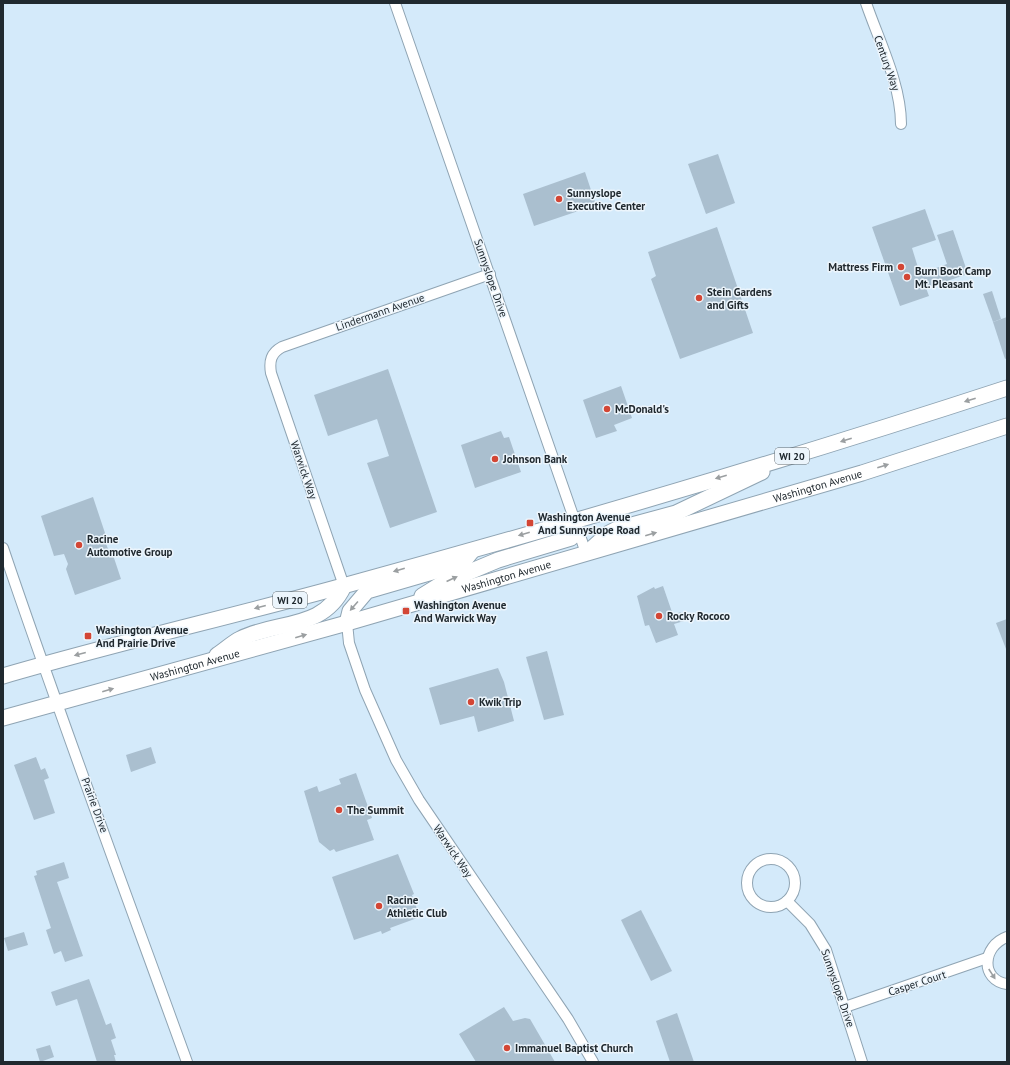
<svg xmlns="http://www.w3.org/2000/svg" width="1010" height="1065" font-family="'PT Sans',sans-serif">
<style>
.building{fill:#aabfcf}
.lines{fill:none;stroke-linecap:round;stroke-linejoin:round}
.minor-casing{stroke:#8fa4b3;stroke-width:12}
.primary-casing{stroke:#8fa4b3;stroke-width:17}
.minor{stroke:#fff;stroke-width:10}
.primary{stroke:#fff;stroke-width:15}
.oneway{fill:#9b9fa1}
.poi-dot{fill:#d34635;stroke:#ecf5fc;stroke-width:1.5}
.labels{text-anchor:middle;stroke-width:3;stroke-linejoin:round;paint-order:stroke}
.shield{fill:#ecf5fc;stroke:#5d666c;stroke-width:1}
.shield-label{font-size:10px;font-weight:bold;fill:#20292f}
.street-label{font-size:11px;fill:#20292f;stroke:#ecf5fc}
.poi-label{font-size:11px;font-weight:bold;fill:#20292f;stroke:#ecf5fc;text-anchor:start}
</style>
<rect width="100%" height="100%" fill="#d4eafa"/>
<g class="building">
<polygon points="718,154 735,203 706,214 688,164"/>
<polygon points="585,172 596,205 534,226 523,194"/>
<polygon points="925,209 936,240 912,248 920,274 947,264 937,235 953,230 968,274 926,288 929,296 900,306 872,227"/>
<polygon points="717,227 753,333 680,359 651,279 656,276 648,252"/>
<polygon points="992,291 1001,319 993,322 983,294"/>
<polygon points="1007,317 1007,358 1005,359 993,322"/>
<polygon points="388,369 437,512 390,528 367,463 389,456 377,419 328,436 314,395"/>
<polygon points="621,386 632,418 614,425 617,431 596,438 583,400"/>
<polygon points="501,431 504,438 509,437 521,472 475,488 461,445"/>
<polygon points="93,497 106,536 104,538 108,549 112,552 121,579 75,595 66,569 68,564 64,554 54,556 41,516"/>
<polygon points="663,586 673,615 681,612 684,621 674,624 678,635 656,643 649,625 645,626 637,596 654,587 655,589"/>
<polygon points="1007,619 1007,649 1006,649 996,623"/>
<polygon points="547,651 564,715 544,720 526,657"/>
<polygon points="498,668 504,682 514,721 478,732 474,716 440,725 429,688"/>
<polygon points="151,747 156,763 131,772 126,755"/>
<polygon points="36,757 41,770 45,768 49,778 44,780 55,813 34,820 14,765"/>
<polygon points="356,773 372,818 367,820 374,840 336,852 334,849 330,851 319,842 304,791 317,786 319,792 341,784 339,779"/>
<polygon points="398,854 414,894 412,895 420,917 390,928 391,930 382,934 381,931 354,940 332,877"/>
<polygon points="64,862 69,878 57,882 83,956 65,962 61,951 54,954 46,930 51,928 34,876 37,875 36,871"/>
<polygon points="641,910 672,971 651,981 621,920"/>
<polygon points="24,932 28,945 8,951 4,938"/>
<polygon points="89,979 106,1025 111,1023 116,1038 111,1040 116,1055 114,1055 116,1062 97,1062 77,999 56,1006 51,992"/>
<polygon points="504,1007 513,1021 525,1018 530,1019 555,1062 476,1062 459,1034"/>
<polygon points="677,1013 694,1062 670,1062 656,1021"/>
<polygon points="50,1045 54,1057 40,1062 36,1049"/>
</g>
<g class="lines">
<g class="minor-casing">
<g id="minor">
<polyline points="395,3 586,553"/>
<path d="M866 3C879 41 901 84 901 124"/>
<path d="M3 548C61 720 125 891 187 1062"/>
<path d="M344 586 271 373C269 361 271 353 282 347L490 274"/>
<polyline points="347,623 349,643 365,690 396,760 419,800 568,1019 593,1062"/>
<circle cx="771" cy="883" r="24"/>
<polyline points="787,901 810,924 826,950 862,1062"/>
<path d="M1007 937C982 946 980 980 1007 984"/>
<polyline points="845,1007 987,958"/>
</g>
</g>
<g class="primary-casing">
<g id="primary">
<polyline points="590,550 609,533 617,529 676,513 762,472"/>
<polyline points="422,596 443,583 498,560 571,538 574,535 575,520"/>
<polyline points="347,623 350,611 367,591 453,566 464,561 472,551"/>
<path d="M217 655C225 650 232 643 240 639 277 620 323 631 344 586"/>
<path d="M3 676C116 643 230 617 343 586 566 525 787 460 1007 388"/>
<path id="s1" d="M3 718 347 623 862 473 1007 426"/>
</g>
</g>
<use href="#minor" class="minor"/>
<use href="#primary" class="primary"/>
</g>
<defs><path id="oneway-solid" d="M-6-.8H1V-3.2L6.5 0L1 3.2V.8H-6Z"/></defs>
<g class="oneway">
<use href="#oneway-solid" transform="translate(970 400) rotate(162)"/>
<use href="#oneway-solid" transform="translate(846 440) rotate(163)"/>
<use href="#oneway-solid" transform="translate(883 466) rotate(-18)"/>
<use href="#oneway-solid" transform="translate(721 477) rotate(164)"/>
<use href="#oneway-solid" transform="translate(524 534) rotate(164)"/>
<use href="#oneway-solid" transform="translate(651 534) rotate(-16)"/>
<use href="#oneway-solid" transform="translate(399 570) rotate(164)"/>
<use href="#oneway-solid" transform="translate(452 579) rotate(-25)"/>
<use href="#oneway-solid" transform="translate(354 606) rotate(131)"/>
<use href="#oneway-solid" transform="translate(260 607) rotate(165)"/>
<use href="#oneway-solid" transform="translate(301 636) rotate(-16)"/>
<use href="#oneway-solid" transform="translate(80 654) rotate(165)"/>
<use href="#oneway-solid" transform="translate(108 690) rotate(-16)"/>
<use href="#oneway-solid" transform="translate(992 974) rotate(57)"/>
</g>
<g class="poi-dot">
<circle cx="559" cy="199" r="4"/>
<circle cx="901" cy="267" r="4"/>
<circle cx="907" cy="277" r="4"/>
<circle cx="699" cy="298" r="4"/>
<circle cx="607" cy="409" r="4"/>
<circle cx="495" cy="459" r="4"/>
<rect x="526" y="519" width="8" height="8" rx="2"/>
<circle cx="79" cy="545" r="4"/>
<rect x="402" y="607" width="8" height="8" rx="2"/>
<circle cx="659" cy="616" r="4"/>
<rect x="84" y="632" width="8" height="8" rx="2"/>
<circle cx="471" cy="702" r="4"/>
<circle cx="339" cy="810" r="4"/>
<circle cx="379" cy="906" r="4"/>
<circle cx="507" cy="1048" r="4"/>
</g>
<g class="labels">
<g class="shield">
<rect x="775" y="448" width="34" height="16" rx="3"/>
<rect x="273" y="592" width="34" height="16" rx="3"/>
</g>
<g class="shield-label">
<text x="792" y="460">WI 20</text>
<text x="290" y="604">WI 20</text>
</g>
<g class="street-label">
<text transform="translate(887 63) rotate(71)" y="4">Century Way</text>
<text transform="translate(491 278) rotate(71)" y="4">Sunnyslope Drive</text>
<text transform="translate(380 312) rotate(-19)" y="4">Lindermann Avenue</text>
<text transform="translate(304 470) rotate(71)" y="4">Warwick Way</text>
<text dy="4" stroke="none"><textPath href="#s1" startOffset="847">Washington Avenue</textPath></text>
<text dy="4" stroke="none"><textPath href="#s1" startOffset="523">Washington Avenue</textPath></text>
<text dy="4" stroke="none"><textPath href="#s1" startOffset="199">Washington Avenue</textPath></text>
<text transform="translate(95 805) rotate(70)" y="4">Prairie Drive</text>
<text transform="translate(453 851) rotate(56)" y="4">Warwick Way</text>
<text transform="translate(917 983) rotate(-18)" y="4">Casper Court</text>
<text transform="translate(838 988) rotate(71)" y="4">Sunnyslope Drive</text>
</g>
<g class="poi-label">
<text x="567" y="197">Sunnyslope<tspan x="567" dy="13">Executive Center</tspan></text>
<text x="893" y="271" text-anchor="end">Mattress Firm</text>
<text x="915" y="275">Burn Boot Camp<tspan x="915" dy="13">Mt. Pleasant</tspan></text>
<text x="707" y="296">Stein Gardens<tspan x="707" dy="13">and Gifts</tspan></text>
<text x="615" y="413">McDonald's</text>
<text x="503" y="463">Johnson Bank</text>
<text x="538" y="521">Washington Avenue<tspan x="538" dy="13">And Sunnyslope Road</tspan></text>
<text x="87" y="543">Racine<tspan x="87" dy="13">Automotive Group</tspan></text>
<text x="414" y="609">Washington Avenue<tspan x="414" dy="13">And Warwick Way</tspan></text>
<text x="667" y="620">Rocky Rococo</text>
<text x="96" y="634">Washington Avenue<tspan x="96" dy="13">And Prairie Drive</tspan></text>
<text x="479" y="706">Kwik Trip</text>
<text x="347" y="814">The Summit</text>
<text x="387" y="904">Racine<tspan x="387" dy="13">Athletic Club</tspan></text>
<text x="515" y="1052">Immanuel Baptist Church</text>
</g>
</g>
<rect width="1010" height="1065" fill="none" stroke="#20292f" stroke-width="8"/>
</svg>
